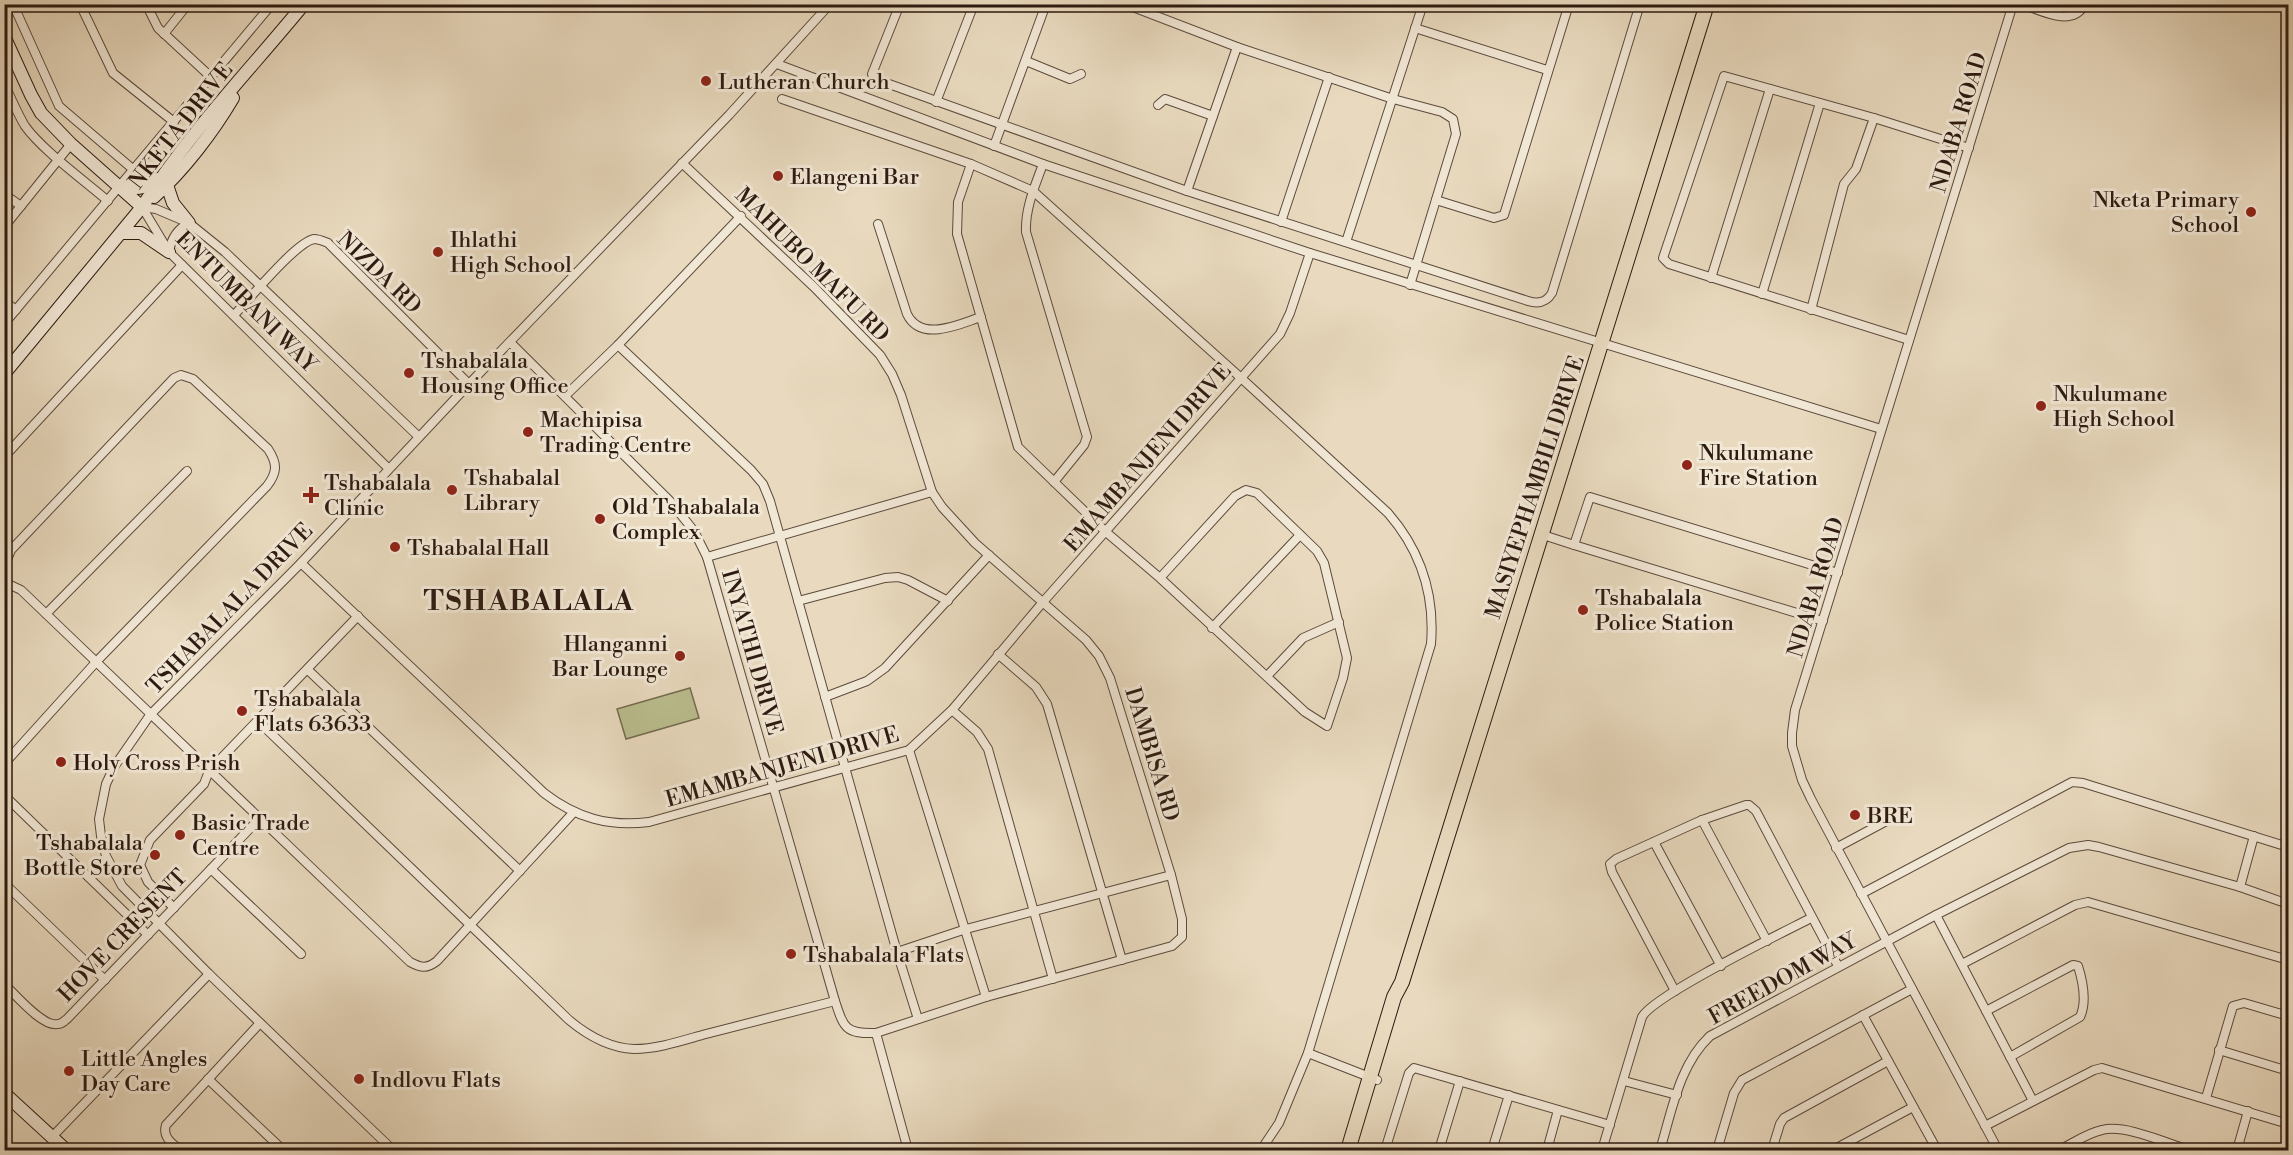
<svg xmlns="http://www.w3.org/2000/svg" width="2293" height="1155" font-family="'Libre Bodoni',serif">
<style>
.green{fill:#babe8f;stroke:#746c50;stroke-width:1.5}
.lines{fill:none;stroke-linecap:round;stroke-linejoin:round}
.street-casing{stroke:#5c4a3c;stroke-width:10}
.secondary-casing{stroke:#2d1a11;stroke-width:14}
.primary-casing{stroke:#2d1a11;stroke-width:16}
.street{stroke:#f1e7d5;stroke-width:8}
.secondary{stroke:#f1e7d5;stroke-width:12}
.primary{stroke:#e9dabf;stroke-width:14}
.poi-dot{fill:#8f2418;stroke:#f1e7d5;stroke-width:2}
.labels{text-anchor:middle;stroke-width:6;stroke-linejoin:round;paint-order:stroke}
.poi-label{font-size:22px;fill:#2d1a11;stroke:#f1e7d5;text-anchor:start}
.street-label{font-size:22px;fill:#2d1a11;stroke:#f1e7d5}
.district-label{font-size:28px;font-weight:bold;letter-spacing:1.5px;fill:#2d1a11;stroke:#f1e7d5}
</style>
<rect width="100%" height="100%" fill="#e9dabf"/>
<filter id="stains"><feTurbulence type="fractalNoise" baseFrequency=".00333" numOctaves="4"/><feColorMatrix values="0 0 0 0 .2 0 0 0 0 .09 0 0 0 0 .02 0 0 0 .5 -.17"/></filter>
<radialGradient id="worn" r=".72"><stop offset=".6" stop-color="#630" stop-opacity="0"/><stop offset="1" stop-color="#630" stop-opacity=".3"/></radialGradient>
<polygon class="green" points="690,688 699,718 626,739 617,709"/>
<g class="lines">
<g class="street-casing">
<g id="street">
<polyline points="13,4 59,106 135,171"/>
<polyline points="80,4 113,73 174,122"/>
<polyline points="146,4 158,28 212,78"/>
<path d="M900 4 872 74 875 79 1187 191 1528 301C1538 304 1546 303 1552 293L1640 4"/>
<polyline points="1125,4 1237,47 1393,99 1442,112 1453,119 1456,134 1410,285"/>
<path d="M2022 4C2042 11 2072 28 2085 4"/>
<polyline points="1415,28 1547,70"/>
<polyline points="164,34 188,4"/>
<polyline points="1026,61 1070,79 1081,74"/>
<polyline points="777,64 1043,164 1310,253 1881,429"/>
<path d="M4 84C11 97 17 113 25 126 42 150 85 181 108 201"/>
<path d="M782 99 971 164 1033 191 1240 377 1388 513C1421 551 1435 594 1431 644L1308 1053 1279 1123 1261 1150"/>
<polyline points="936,102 974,4"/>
<polyline points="1158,105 1165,99 1213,116"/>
<polyline points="994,146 1046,4"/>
<polyline points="682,163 814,287 880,355 892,374 901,395 932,492 942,507 975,543 1086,640 1099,656 1110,678 1171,875 1182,919 1182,937 1172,946 986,997 876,1033"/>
<polyline points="971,164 958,202 957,234 1018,447 1106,532 1160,578 1305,712 1327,726 1343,678 1347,658 1324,563 1317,551 1257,493 1246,490 1235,496 1160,578"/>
<path d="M1043 164C1035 186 1025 208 1026 232L1087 437 1084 445 1054 482"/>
<polyline points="1187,191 1237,47"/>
<polyline points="4,194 21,206"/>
<polyline points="1436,200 1494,218 1504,215 1569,4"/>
<polyline points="142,207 156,209 189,223 225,252 419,437"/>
<polyline points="142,207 169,252 388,468"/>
<polyline points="1281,222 1329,77"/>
<path d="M878 224 907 314C921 343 959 324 981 317"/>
<polyline points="4,227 71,144"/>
<polyline points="1346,242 1423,4"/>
<path d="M169 252C171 239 177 229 189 223"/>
<polyline points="1711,278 1770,89"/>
<polyline points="1762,294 1820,103"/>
<polyline points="4,301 16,310"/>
<polyline points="1811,310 1844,184 1856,169 1874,118"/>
<path d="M234 315C249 300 296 242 314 239 319 239 323 241 328 243L469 384"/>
<polyline points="4,324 272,4"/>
<polyline points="1909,340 1669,264 1663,258 1724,76 1874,118 1969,148"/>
<path d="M510 342 670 501 694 531 707 557 835 1001C844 1028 845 1034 876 1033L908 1150"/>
<polyline points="618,345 751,470 763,484 770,501 897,952 918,1019"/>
<polyline points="565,396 618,345 741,216"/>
<polyline points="4,457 182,265"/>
<polyline points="1540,534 1574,545"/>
<polyline points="707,557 932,492"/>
<path d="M301 563 544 793C576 818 609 827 649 822L909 750 952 710 1043 602 1280 334 1290 313 1310 253"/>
<path d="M4 567 11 550 174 378 181 375 193 379 268 449C278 464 277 473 267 486L97 661 4 764"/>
<path d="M4 582 21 590 410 962C421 968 427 969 437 961L573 813"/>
<polyline points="798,601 885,578 898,577 908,580 948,601"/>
<polyline points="46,614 187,471"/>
<polyline points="1823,621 1574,545 1590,497 1838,573"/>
<polyline points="1212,628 1300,535"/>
<polyline points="998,654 1036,687 1047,704 1122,960"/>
<polyline points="308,670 520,871"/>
<polyline points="1267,676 1303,638 1339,622"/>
<polyline points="825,697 867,681 885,668 989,555"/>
<polyline points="952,710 977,732 988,749 1053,979"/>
<path d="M258 721 569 1020C587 1035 609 1048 634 1049 658 1049 684 1040 706 1034 749 1023 792 1012 835 1001"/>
<polyline points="909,750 986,997"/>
<polyline points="4,795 148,935"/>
<polyline points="1702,820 1767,941"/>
<polyline points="1654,842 1721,966"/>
<polyline points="1836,848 1892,818"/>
<polyline points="211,869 301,954"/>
<polyline points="4,883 105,980"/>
<polyline points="2240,887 2254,836"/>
<polyline points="1861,894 2072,782 2083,783 2288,847"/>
<polyline points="174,908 148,882 140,865 150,840 204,784 209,771 358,616"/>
<polyline points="1936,915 2033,1101"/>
<polyline points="897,952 966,929 1171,875"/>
<polyline points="1962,964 2075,905 2088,902 2288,960"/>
<path d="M4 984C15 994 43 1028 58 1024 62 1024 64 1021 67 1019L259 819"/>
<polyline points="1675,991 1612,872 1610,864 1616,859 1702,820 1746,805 1749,805 1756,811 1838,966"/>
<path d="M1986 1011 2073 965 2078 966C2083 982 2087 1002 2080 1017L2010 1057"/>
<polyline points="1863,1015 1937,1150"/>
<polyline points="2219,1050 2288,1071"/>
<polyline points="1308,1053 1377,1080"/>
<polyline points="208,1079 283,1150"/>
<polyline points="1624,1081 1677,1095"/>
<polyline points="2206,1098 2233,1006 2244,1003 2288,1016"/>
<polyline points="1985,1126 2094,1070 2102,1068 2288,1124"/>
<polyline points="52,1137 209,974"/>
<path d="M180 1150C172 1143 162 1137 166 1125L260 1023"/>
<polyline points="393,1150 209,974 122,886 106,856 101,836 99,819 106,784 114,767 150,715 301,563 469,384 729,115 830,4"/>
<polyline points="1385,1150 1409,1073 1414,1068 1610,1125"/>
<polyline points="1439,1150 1460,1081"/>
<polyline points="1492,1150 1509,1095"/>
<polyline points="1547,1150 1558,1110"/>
<path d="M1602 1150 1642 1017C1654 995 1782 933 1811 918"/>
<path d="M1660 1150C1672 1111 1679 1065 1710 1036L1936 915 2069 848 2088 845 2099 847 2240 887 2288 904"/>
<polyline points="1717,1150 1734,1093 1742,1080 1912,989"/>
<polyline points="1772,1150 1780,1124 1784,1118 1888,1061"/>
<polyline points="1833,1150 1913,1107"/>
<polyline points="1998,1150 1811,799 1802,780 1792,746 1792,733 1795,710 2013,4"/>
<path d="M2059 1150C2072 1144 2087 1133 2102 1130 2125 1124 2166 1143 2189 1150"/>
<polyline points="2237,1150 2248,1111"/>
</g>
</g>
<g class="secondary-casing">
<g id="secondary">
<polyline points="4,36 31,95 41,113 71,144 142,207"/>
<polyline points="167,185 173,203 189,223"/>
<path d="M120 188C136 189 146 189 158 179"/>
<path d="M154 197C184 170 213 132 233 98"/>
<polyline points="122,233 141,233 169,252"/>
<path d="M4 374 142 207C188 134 249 71 304 4"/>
<polyline points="4,1093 66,1150"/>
</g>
</g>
<g class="primary-casing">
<polyline id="primary" points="1348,1150 1394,997 1402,982 1707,4"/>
</g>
<use href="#street" class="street"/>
<use href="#secondary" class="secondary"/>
<use href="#primary" class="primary"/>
</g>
<g class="poi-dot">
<circle cx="706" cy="81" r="6"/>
<circle cx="778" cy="176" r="6"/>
<circle cx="2251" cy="212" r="6"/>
<circle cx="438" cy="252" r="6"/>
<circle cx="409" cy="373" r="6"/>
<circle cx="2041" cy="406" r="6"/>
<circle cx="528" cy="432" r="6"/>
<circle cx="1687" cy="465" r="6"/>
<circle cx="452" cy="490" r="6"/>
<path d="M308 486h6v6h6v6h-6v6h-6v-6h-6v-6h6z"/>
<circle cx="600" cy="519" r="6"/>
<circle cx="395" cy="547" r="6"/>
<circle cx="1583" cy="610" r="6"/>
<circle cx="680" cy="656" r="6"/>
<circle cx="242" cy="711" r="6"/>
<circle cx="61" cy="762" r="6"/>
<circle cx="1855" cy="815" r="6"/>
<circle cx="180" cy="835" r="6"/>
<circle cx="155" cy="855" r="6"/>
<circle cx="791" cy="954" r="6"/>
<circle cx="69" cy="1071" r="6"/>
<circle cx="359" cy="1079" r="6"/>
</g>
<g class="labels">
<g class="poi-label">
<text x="718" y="89">Lutheran Church</text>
<text x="790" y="184">Elangeni Bar</text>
<text x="2239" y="207" text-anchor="end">Nketa Primary<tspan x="2239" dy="25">School</tspan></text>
<text x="450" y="247">Ihlathi<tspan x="450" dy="25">High School</tspan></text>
<text x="421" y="368">Tshabalala<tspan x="421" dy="25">Housing Office</tspan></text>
<text x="2053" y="401">Nkulumane<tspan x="2053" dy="25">High School</tspan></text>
<text x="540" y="427">Machipisa<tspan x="540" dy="25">Trading Centre</tspan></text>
<text x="1699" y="460">Nkulumane<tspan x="1699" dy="25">Fire Station</tspan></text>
<text x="464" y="485">Tshabalal<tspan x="464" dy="25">Library</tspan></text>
<text x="324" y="490">Tshabalala<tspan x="324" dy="25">Clinic</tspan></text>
<text x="612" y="514">Old Tshabalala<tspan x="612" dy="25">Complex</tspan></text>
<text x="407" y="555">Tshabalal Hall</text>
<text x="1595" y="605">Tshabalala<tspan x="1595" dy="25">Police Station</tspan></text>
<text x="668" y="651" text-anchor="end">Hlanganni<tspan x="668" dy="25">Bar Lounge</tspan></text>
<text x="254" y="706">Tshabalala<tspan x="254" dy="25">Flats 63633</tspan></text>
<text x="73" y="770">Holy Cross Prish</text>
<text x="1867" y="823">BRE</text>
<text x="192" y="830">Basic Trade<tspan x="192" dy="25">Centre</tspan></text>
<text x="143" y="850" text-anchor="end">Tshabalala<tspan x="143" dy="25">Bottle Store</tspan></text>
<text x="803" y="962">Tshabalala Flats</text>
<text x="81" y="1066">Little Angles<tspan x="81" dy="25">Day Care</tspan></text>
<text x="371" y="1087">Indlovu Flats</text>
</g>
<g class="street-label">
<text transform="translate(1958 122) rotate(-73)" y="8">NDABA ROAD</text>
<text transform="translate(180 125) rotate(-52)" y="8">NKETA DRIVE</text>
<text transform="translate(813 264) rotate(45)" y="8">MAHUBO MAFU RD</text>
<text transform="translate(380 272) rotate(44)" y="8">NIZDA RD</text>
<text transform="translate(247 301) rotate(45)" y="8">ENTUMBANI WAY</text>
<text transform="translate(1147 457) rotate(-49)" y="8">EMAMBANJENI DRIVE</text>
<text transform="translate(1534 487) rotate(-72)" y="8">MASIYEPHAMBILI DRIVE</text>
<text transform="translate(1815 587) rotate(-73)" y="8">NDABA ROAD</text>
<text transform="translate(229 608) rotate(-46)" y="8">TSHABALALA DRIVE</text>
<text transform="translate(753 652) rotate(74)" y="8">INYATHI DRIVE</text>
<text transform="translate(1153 754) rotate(73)" y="8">DAMBISA RD</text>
<text transform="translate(782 766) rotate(-16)" y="8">EMAMBANJENI DRIVE</text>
<text transform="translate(122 935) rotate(-46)" y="8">HOVE CRESENT</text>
<text transform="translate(1782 978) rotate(-29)" y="8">FREEDOM WAY</text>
</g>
<g class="district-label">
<text x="529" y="610">TSHABALALA</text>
</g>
</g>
<rect width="2293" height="1155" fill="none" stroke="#e9dabf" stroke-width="24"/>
<rect x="6" y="6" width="2281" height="1143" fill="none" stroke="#2d1a11" stroke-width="3"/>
<rect x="12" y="12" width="2269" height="1131" fill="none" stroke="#2d1a11" stroke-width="1.5"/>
<rect width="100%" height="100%" filter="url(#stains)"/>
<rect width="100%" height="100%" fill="url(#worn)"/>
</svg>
